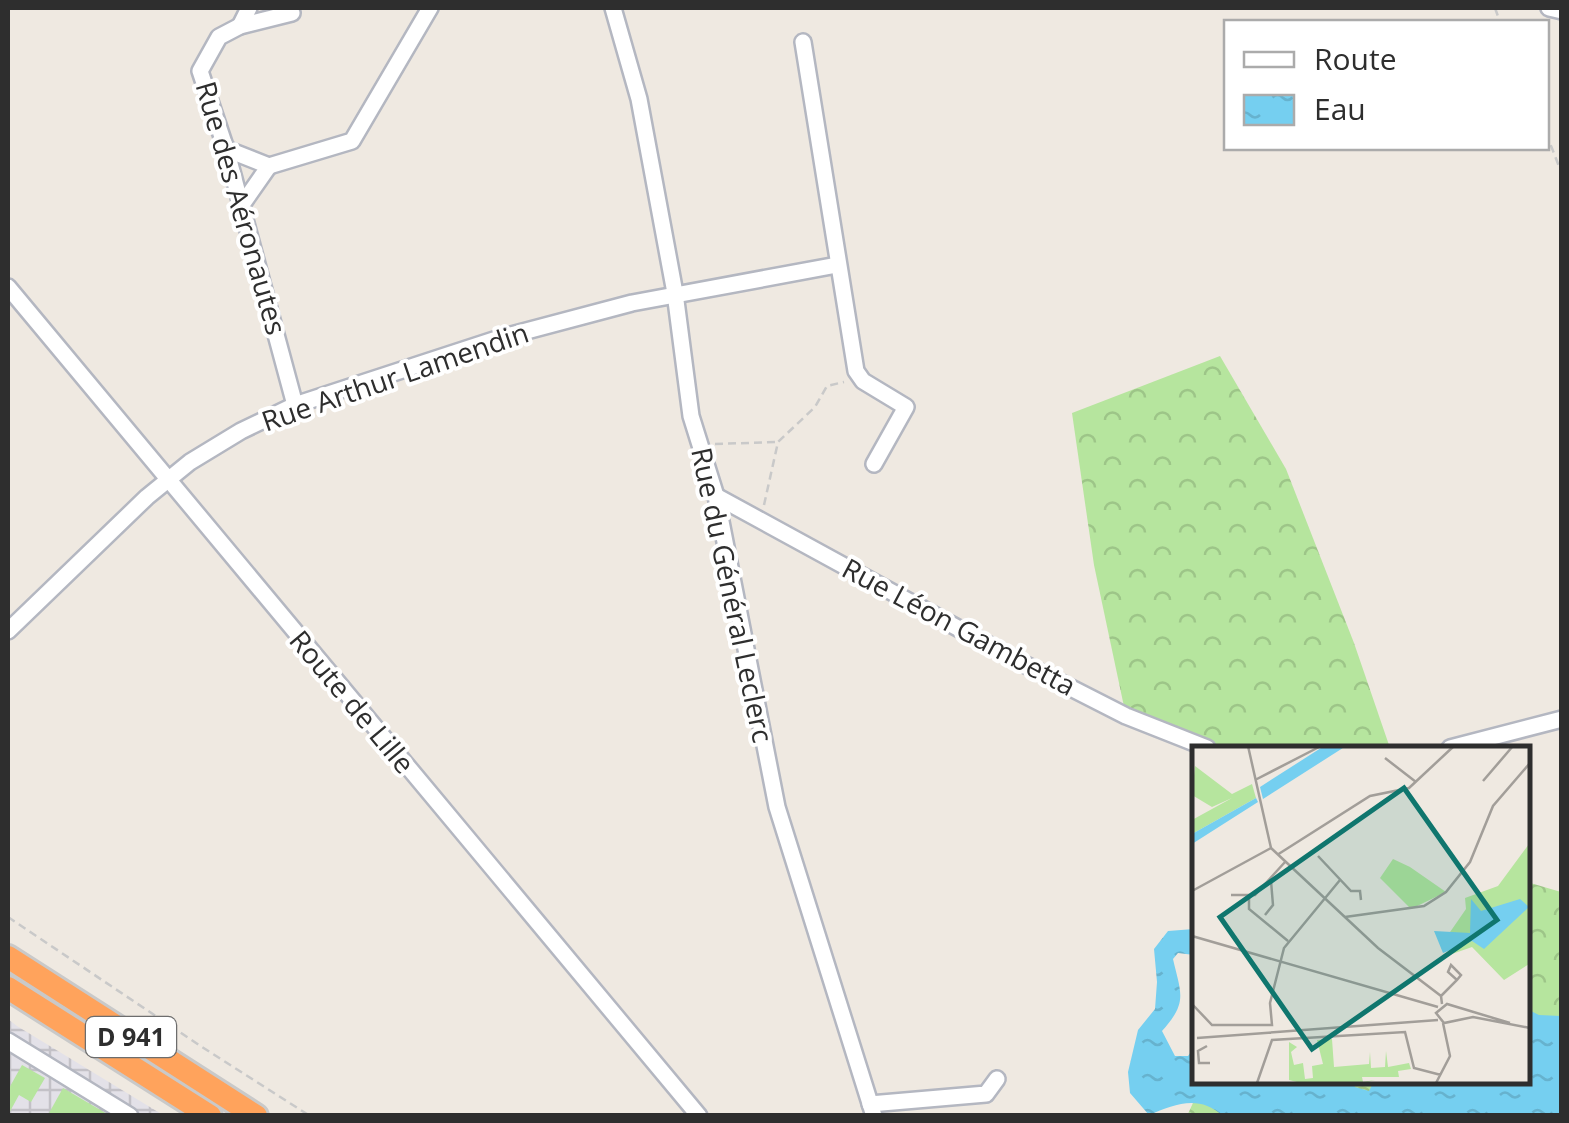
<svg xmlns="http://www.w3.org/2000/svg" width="1569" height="1123" font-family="'Open Sans',sans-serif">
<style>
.industrial{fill:url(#industrial-grid)}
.grass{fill:#b6e59e}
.forest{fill:url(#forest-crowns)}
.water{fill:url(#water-ripples)}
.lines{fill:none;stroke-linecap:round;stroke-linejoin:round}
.minor-casing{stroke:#b4b7c1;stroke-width:20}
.highway-casing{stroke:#c9c9c9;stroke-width:28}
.path{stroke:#c9c9c9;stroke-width:2.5;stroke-dasharray:8 5;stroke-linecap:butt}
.minor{stroke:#fff;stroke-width:15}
.highway{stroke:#ffa35c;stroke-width:22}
.labels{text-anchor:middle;stroke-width:8;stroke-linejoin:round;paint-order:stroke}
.shield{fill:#fff;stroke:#6d6d6d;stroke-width:2.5}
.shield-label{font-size:25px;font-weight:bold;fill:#2e2e2e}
.street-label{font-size:28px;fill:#2e2e2e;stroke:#fff}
.inset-road{fill:none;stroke:#a29e99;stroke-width:2.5}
.view{fill:#0f766e;fill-opacity:0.15;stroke:#0f766e;stroke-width:5}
.inset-edge{fill:none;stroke:#2e2e2e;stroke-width:5}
</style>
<defs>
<pattern id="industrial-grid" width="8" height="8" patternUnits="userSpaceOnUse" patternTransform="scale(2.5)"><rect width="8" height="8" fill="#e3e1e8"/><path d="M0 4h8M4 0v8" fill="none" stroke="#c3c1c7"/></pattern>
<pattern id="forest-crowns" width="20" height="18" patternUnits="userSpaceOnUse" patternTransform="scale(2.5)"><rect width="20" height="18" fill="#b6e59e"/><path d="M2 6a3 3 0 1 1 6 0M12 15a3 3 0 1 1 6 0" fill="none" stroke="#9dc588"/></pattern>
<pattern id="water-ripples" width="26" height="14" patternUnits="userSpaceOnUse" patternTransform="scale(2.5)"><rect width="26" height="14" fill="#75cff0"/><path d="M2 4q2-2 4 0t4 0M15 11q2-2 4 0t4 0" fill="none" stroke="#66b2ce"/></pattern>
</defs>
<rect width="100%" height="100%" fill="#efe9e1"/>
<polygon class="industrial" points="8,1019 17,1026 163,1115 8,1115"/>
<g class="grass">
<polygon points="22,1065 45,1078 31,1102 19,1095 8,1115 8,1090"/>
<polygon points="63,1088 109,1115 54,1116 49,1113"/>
</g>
<g class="forest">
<polygon points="1220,356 1286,469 1354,643 1390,748 1207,748 1126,716 1094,565 1072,413"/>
<polygon points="1527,882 1561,892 1561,1115 1187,1116 1203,1081 1526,1080"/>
</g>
<path class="water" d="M1194 929V955L1178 953 1173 959C1181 994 1188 1002 1162 1031L1175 1056H1188L1194 1048V1080L1353 1081 1355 1087 1369 1091 1374 1081 1526 1080 1527 1009 1539 1015 1561 1016V1115L1223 1116C1199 1094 1175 1104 1149 1115L1130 1093 1128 1072 1138 1030 1155 1009 1157 982 1154 949 1168 931Z"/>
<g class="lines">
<g class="minor-casing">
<g id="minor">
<polyline points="613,8 639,99 675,293 691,416 716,496 777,807 874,1116"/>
<polyline points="1549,8 1562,11"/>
<polyline points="292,13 240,26 219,37 200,71 226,149 295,405"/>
<polyline points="240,26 249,8"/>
<polyline points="803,42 856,371 863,381 906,407 874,464"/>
<polyline points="226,149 269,166 241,206"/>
<polyline points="269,166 352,141 430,8"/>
<polyline points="8,287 699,1116"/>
<polyline points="716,496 1018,661 1126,716 1207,748"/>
<polyline points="8,631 147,497 190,462 241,431 295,405 500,338 632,303 837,265"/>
<polyline points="1450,748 1562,719"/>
<polyline points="8,1041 130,1116"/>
<polyline points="870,1104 986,1094 997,1079"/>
</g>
</g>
<g class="highway-casing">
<g id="highway">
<polyline points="8,957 256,1116"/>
<polyline points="8,988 210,1116"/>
</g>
</g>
<g class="path">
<polyline points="1495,8 1500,22"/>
<polyline points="1546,133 1562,174"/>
<polyline points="715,444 777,442"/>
<polyline points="764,505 778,442 815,407 827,386 844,382"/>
<polyline points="8,917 202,1047 310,1116"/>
</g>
<use href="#minor" class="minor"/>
<use href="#highway" class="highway"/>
</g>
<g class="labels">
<rect class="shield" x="86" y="1017" width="90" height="40" rx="8"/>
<g class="shield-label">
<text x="131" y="1046">D 941</text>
</g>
<g class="street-label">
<text transform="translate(241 208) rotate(74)" y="10">Rue des Aéronautes</text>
<text transform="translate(395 377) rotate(-19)" y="10">Rue Arthur Lamendin</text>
<text transform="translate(732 595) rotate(78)" y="10">Rue du Général Leclerc</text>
<text transform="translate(959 627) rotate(28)" y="10">Rue Léon Gambetta</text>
<text transform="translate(352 702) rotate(50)" y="10">Route de Lille</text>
</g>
</g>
<g transform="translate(1192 746)">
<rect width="338" height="338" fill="#efe9e1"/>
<path d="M3 20 40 48 60 38 64 52 0 88V74L40 52 20 61 0 49ZM140 293 142 321 177 318 178 306 179 322 193 321 194 305 196 321 217 317 219 323 206 325 207 331H170L171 336 183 334 172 337H109L97 334V296L105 301 99 306 102 319 111 317 113 333 121 332 120 320 131 318 125 294Z" fill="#b6e59e"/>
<path d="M337 98V218L312 234 280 201 260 208 256 189 274 163 273 152 306 140ZM201 113 218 121 254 146 219 163 188 132Z" fill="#b6e59e"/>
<path d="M132 0H154L71 53 68 41ZM64 52 66 56 0 98V88ZM279 153 289 165 328 153 337 161 292 203 280 195 251 207 242 185 278 187Z" fill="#75cff0"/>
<path class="inset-road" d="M56 0 79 102M193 12 224 36M63 34 129 0M291 35 321 0M79 102 186 202 249 250 250 258M85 109 178 50 217 42 262 0M126 110 159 145H168L169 154M0 145 79 102M39 149H63L93 116M57 149V163L96 195M73 169 81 159 79 135M153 171 232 160 254 146 278 116 301 60 338 17M0 190 246 261M249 250 265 234 269 229 259 219 256 226 265 234M0 258 20 279H80L78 257 92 202 148 134M318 277 255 258 244 267 252 277 281 271 338 282M5 292 246 274M15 300 6 305 7 317H18M65 337 80 294 213 286 222 322 249 329M244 337 258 310 251 277"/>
<path class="view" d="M212 42 305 174 120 303 28 171Z"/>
<rect width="338" height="338" class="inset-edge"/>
</g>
<rect width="1569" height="1123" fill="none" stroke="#2e2e2e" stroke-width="20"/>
<rect x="1224" y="20" width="325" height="130" fill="#ffffff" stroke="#ababab" stroke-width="2.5"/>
<rect x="1244" y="52" width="50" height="15" fill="#ffffff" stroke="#ababab" stroke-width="2.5"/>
<text x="1314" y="70" font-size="30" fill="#2e2e2e">Route</text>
<rect x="1244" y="95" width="50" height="30" fill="url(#water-ripples)" stroke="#ababab" stroke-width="2.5"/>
<text x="1314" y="120" font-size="30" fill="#2e2e2e">Eau</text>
</svg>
